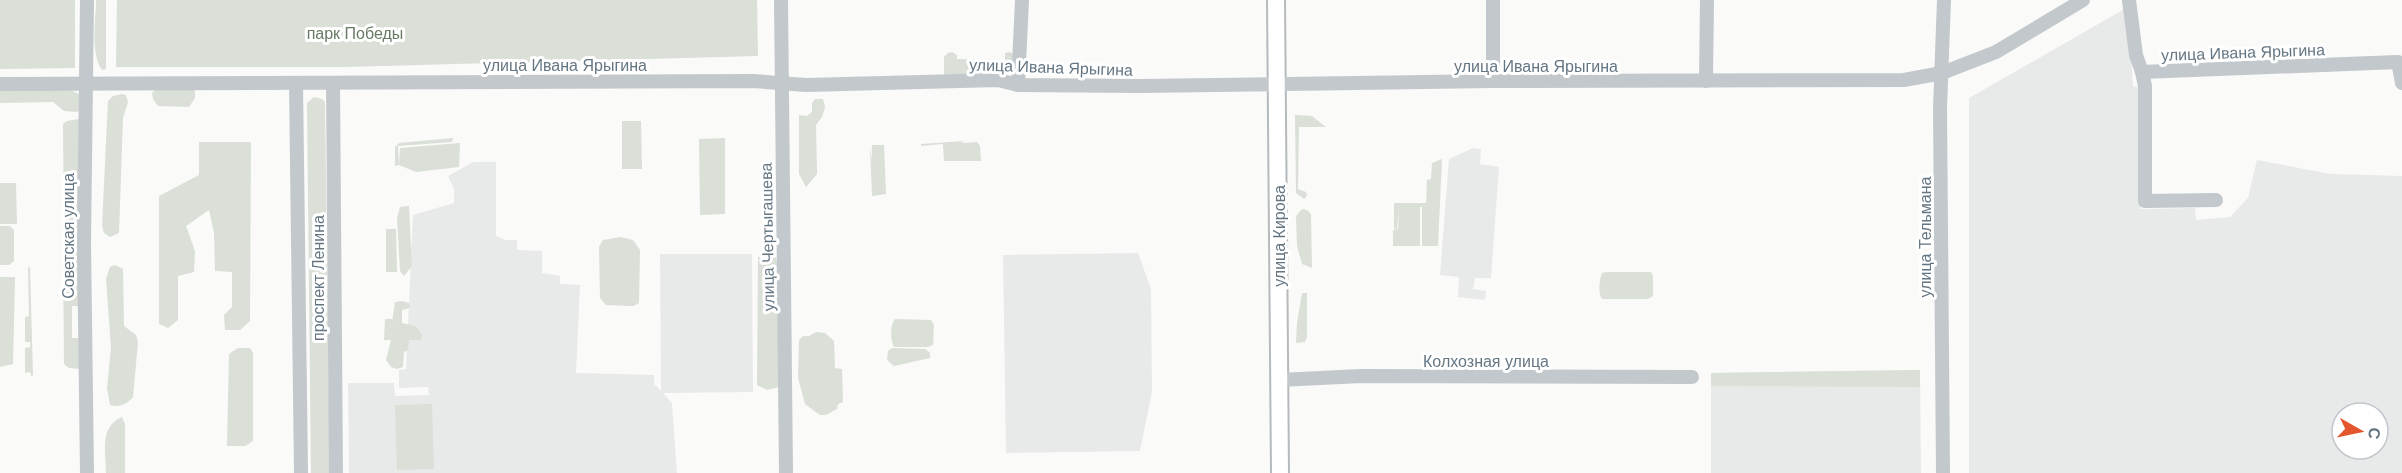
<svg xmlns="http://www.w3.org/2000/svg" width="2402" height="473" font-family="Arial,sans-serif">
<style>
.built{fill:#e8e9e9;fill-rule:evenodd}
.green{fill:#dadfd7}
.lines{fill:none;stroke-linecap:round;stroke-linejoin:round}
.major-casing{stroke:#b5babe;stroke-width:20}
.minor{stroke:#c3c8cc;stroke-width:14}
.major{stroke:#fff;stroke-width:16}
.labels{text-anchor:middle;stroke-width:6;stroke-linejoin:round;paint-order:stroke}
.park-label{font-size:16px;fill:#687a64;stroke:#fff}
.street-label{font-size:16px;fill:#657683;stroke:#fff}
</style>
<rect width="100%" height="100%" fill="#fafaf8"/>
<g class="built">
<path d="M2128 7 2133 86 2141 88V209L2195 208 2196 220 2230 217 2248 198 2257 160 2331 174 2402 176V473H1969V98ZM2342 413H2378V449H2342Z"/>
<polygon points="1473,148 1481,149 1480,164 1499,167 1491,278 1475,278 1473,289 1486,291 1485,300 1458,297 1459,277 1440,275 1449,159"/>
<polygon points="473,162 496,162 496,236 506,240 517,240 517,250 542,251 542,273 560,276 560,284 580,285 576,373 654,375 654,384 661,391 660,254 752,254 753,392 663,393 672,403 677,473 349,473 348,383 394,383 395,396 429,395 428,387 399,388 399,370 406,369 413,215 454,203 454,189 448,176"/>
<polygon points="1138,253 1151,289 1152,392 1140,451 1006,453 1003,255"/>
<polygon points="1920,370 1921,473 1711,473 1711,373"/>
</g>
<g class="green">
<polygon points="0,0 75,0 75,68 0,69"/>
<path d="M96 0H106V69L102 70C90 52 96 20 96 0Z"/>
<polygon points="117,0 757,0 758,56 345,67 116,67"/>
<polygon points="952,52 957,55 957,59 1005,60 1005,53 1010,52 1013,54 1012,72 1005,76 944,76 944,57 948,53"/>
<polygon points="0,88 68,89 79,94 82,107 77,112 64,111 53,102 0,103"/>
<polygon points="191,88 195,91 195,98 189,107 158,106 153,99 152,93 157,89"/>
<polygon points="122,94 126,95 128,102 123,118 119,233 110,237 104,233 102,226 108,101 113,96"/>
<polygon points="314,97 322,99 325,102 330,473 311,473 307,103"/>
<polygon points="815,99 823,99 825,107 822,117 816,125 817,174 806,187 799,174 799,115 807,116 812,112 812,103"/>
<polygon points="1295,115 1312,116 1326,127 1299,127 1298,189 1306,192 1307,196 1304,199 1296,193"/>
<polygon points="79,119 79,228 69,233 64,231 63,124 67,121"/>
<polygon points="622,121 641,121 642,169 622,169"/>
<polygon points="453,138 452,142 398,146 399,164 400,148 460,143 459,167 416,172 399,165 395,166 395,147 399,143"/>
<polygon points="725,138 725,214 700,215 699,139"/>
<polygon points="964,141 961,143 977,142 980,146 981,161 944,161 943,144 921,146 921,144"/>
<polygon points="199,142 251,142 250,321 240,330 225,330 224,315 232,307 232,272 215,271 214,233 209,210 186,226 195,251 194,272 178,276 178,320 168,328 159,324 159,196 199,175"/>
<polygon points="872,145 884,145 886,194 872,196 870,146 872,160"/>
<polygon points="1442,159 1438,246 1422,246 1422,207 1412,207 1420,207 1420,246 1393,246 1393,230 1398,229 1399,207 1397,229 1394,229 1394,203 1426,203 1427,180 1431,179 1432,163"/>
<polygon points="0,183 16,183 17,224 0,224"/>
<polygon points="409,206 412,266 404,276 400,271 397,218 400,207"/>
<polygon points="1302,209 1307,210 1311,214 1312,268 1302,264 1297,246 1296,216"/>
<polygon points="0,226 10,226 14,230 14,261 9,265 0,265"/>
<polygon points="386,229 396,229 397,272 386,272"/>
<polygon points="621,237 633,240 640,250 639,303 633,306 606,305 600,298 599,247 603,240"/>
<polygon points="81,244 82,306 72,306 72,338 85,338 80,369 69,368 64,364 63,249"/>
<polygon points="758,257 776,257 780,282 779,387 767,390 757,385"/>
<path d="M115 265 123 269 124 326 136 335 138 342 133 397C127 404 119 408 110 405L107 388 111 348 106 279 110 267Z"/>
<polygon points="30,267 33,375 31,376 30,372 25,373 25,348 30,347 30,342 25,342 25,317 29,316 28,268"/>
<path d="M1606 272H1651L1653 276V296L1648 299H1602C1598 293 1599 280 1602 273Z"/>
<polygon points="0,277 15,277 13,364 0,367"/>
<polygon points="1302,293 1307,293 1307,337 1305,342 1296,343 1297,323"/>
<polygon points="402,301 409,303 410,308 402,310 402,323 415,326 422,334 421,340 409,340 408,350 404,352 403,367 397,369 391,367 386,360 391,340 384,340 385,319 392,319 392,322 395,302"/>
<path d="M895 319 931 320 934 325 933 345 928 347H894C890 340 890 325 895 319Z"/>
<polygon points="816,332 825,333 834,341 835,368 842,369 843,402 838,404 837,409 826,415 820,415 805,404 798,378 799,340 803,336 809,336"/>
<polygon points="238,348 250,348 253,353 253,441 245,446 227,446 229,354"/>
<polygon points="892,348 925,349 930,353 930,358 894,366 887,360 888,351"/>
<polygon points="1920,370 1920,387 1711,386 1711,373"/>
<polygon points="432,404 434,469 397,470 395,405"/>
<path d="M122 417 125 424V473H106C106 451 99 427 122 417Z"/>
</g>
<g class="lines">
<g class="major-casing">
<polyline id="major" points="1276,0 1280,473"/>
</g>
<g class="minor">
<polyline points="781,0 786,473"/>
<polyline points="2129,0 2136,55 2142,72 2398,62 2402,83"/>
<polyline points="2142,72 2145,86 2145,201 2216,200"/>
<polyline points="1493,81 1493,0"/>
<polyline points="1706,81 1707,0"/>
<polyline points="296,83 301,473"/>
<polyline points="333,83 336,473"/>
<polyline points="0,84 753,81 806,85 998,80 1018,85 1140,86 1493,81 1904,80 1942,73 1996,52 2083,0"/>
<polyline points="1018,85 1022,0"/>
<polyline points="1280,380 1361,376 1692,377"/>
<polyline points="87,473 84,242 87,0"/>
<polyline points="1943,473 1940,108 1944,0"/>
</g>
<use href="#major" class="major"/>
</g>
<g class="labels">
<g class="park-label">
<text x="355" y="39">парк Победы</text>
</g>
<g class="street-label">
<text transform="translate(2243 52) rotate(-2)" y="6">улица Ивана Ярыгина</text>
<text x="565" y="71">улица Ивана Ярыгина</text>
<text x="1536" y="72">улица Ивана Ярыгина</text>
<text transform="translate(1051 67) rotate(2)" y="6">улица Ивана Ярыгина</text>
<text transform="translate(68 236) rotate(-90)" y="6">Советская улица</text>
<text transform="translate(1279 236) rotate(-90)" y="6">улица Кирова</text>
<text transform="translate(767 237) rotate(-91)" y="6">улица Чертыгашева</text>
<text transform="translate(1925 237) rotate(-90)" y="6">улица Тельмана</text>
<text transform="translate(318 278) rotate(-90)" y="6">проспект Ленина</text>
<text x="1486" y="367">Колхозная улица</text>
</g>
</g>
<g transform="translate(2360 431) rotate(99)"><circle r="28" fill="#ffffff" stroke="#c1c8cd" stroke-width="1.5"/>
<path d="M0-4.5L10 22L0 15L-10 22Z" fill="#e4572e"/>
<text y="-9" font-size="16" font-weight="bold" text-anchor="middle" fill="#657683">С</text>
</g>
</svg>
